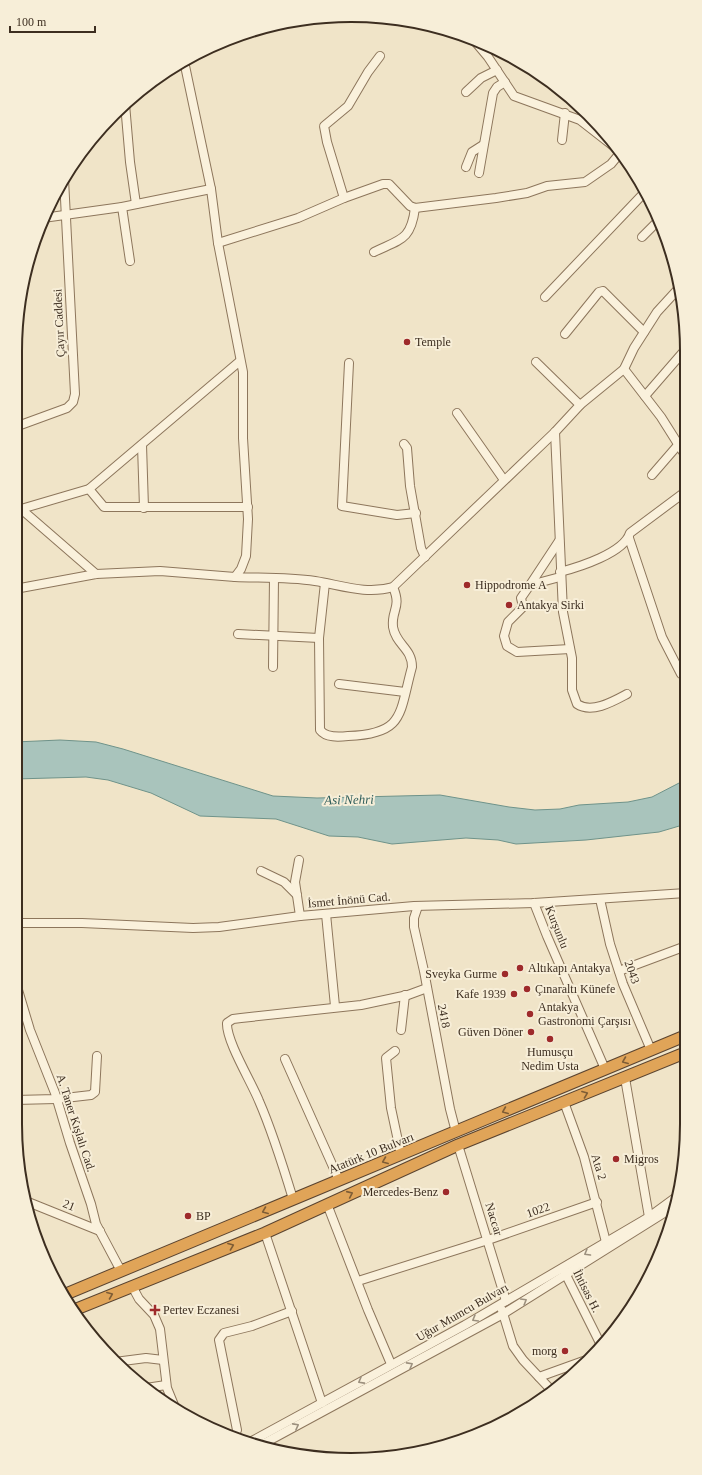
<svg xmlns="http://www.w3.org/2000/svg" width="702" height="1475" font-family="Georgia,serif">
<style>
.water{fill:#a9c4bc;stroke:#6f938a}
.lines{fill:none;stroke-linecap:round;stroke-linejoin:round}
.minor-casing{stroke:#8d765c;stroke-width:10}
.highway-casing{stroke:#5b4430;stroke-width:13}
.minor{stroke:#faf1dc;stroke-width:8}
.highway{stroke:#e0a458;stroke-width:11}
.oneway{stroke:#7e5d36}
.oneway2{stroke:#9c907e}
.poi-dot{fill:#9e2a2b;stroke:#f7eed8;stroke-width:1.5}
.labels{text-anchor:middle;stroke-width:4;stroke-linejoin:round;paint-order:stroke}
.street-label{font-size:12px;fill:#3d2e20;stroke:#f7eed8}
.poi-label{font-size:12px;fill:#3d2e20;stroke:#f7eed8;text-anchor:start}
.water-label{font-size:13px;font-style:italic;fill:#2f5d5a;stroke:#f7eed8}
.rim{fill:none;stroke:#3d2e20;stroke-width:2}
</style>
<rect width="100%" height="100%" fill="#f0e4c8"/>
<polygon class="water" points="60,740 96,742 123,749 273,796 317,798 440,795 509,807 535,810 560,809 579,805 628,802 652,797 681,782 686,776 686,824 659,832 586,840 516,844 498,840 466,838 392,844 358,837 329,836 276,819 200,816 151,793 108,780 86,777 15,779 15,742"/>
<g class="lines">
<g class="minor-casing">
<g id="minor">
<polyline points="472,38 488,57 514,96 580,120 621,152"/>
<path d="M184 61 211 189 218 243 243 372V438L248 519 246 556 241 569 235 577C262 578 289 577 315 581 341 585 366 595 393 587L555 432 580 405 624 369 634 348 657 312 679 288"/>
<polyline points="466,92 481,78 497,70"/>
<polyline points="125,104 130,162 136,204"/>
<polyline points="562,140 565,113"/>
<polyline points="466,167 472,152 483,145"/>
<polyline points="479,173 493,93 497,87 505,82"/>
<polyline points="344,198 327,142 324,126 348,106 368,72 380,56"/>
<polyline points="122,207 130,261"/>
<polyline points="43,218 122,207 211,189"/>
<polyline points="642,237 660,219"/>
<polyline points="218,243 298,218 344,198 383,184 389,184 410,206 415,208 496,198 527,193 547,186 585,182 611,164 621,152"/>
<path d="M374 252C401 239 411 240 415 208"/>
<polyline points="545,297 644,193"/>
<polyline points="565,334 599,292 603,291 644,332"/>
<polyline points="536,362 580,405"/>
<polyline points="349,363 342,506 397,515 416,513"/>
<polyline points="624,369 661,417 685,455"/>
<polyline points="645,396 684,351"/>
<polyline points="457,413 504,480"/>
<polyline points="15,427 67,408 73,402 75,394 64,179"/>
<path d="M555 432 563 612 572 658V690L577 704C592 714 614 701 627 694"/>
<polyline points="404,444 407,448 410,486 421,548 425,557"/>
<polyline points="142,445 144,508"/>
<polyline points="652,475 678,445"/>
<polyline points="89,489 104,507 248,507"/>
<polyline points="15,507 21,509 96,574"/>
<polyline points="21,509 89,489 240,361"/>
<polyline points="629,538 662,637 681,674 685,671"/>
<path d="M560 572C579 567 624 553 630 533L685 492"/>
<polyline points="560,577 530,585 521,598 523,607 508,622 504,636 507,646 517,652 570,649"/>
<path d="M325 583 319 638 320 730C326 738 339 737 348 736 405 734 399 714 412 667 412 648 396 645 393 627 391 610 402 608 393 587"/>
<polyline points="530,585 559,541"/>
<polyline points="15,589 96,574 160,571 235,577"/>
<polyline points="238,634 319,638"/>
<polyline points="273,667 274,578"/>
<polyline points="339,684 405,692"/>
<polyline points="299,860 295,882 300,916"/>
<polyline points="261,871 284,882 297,895"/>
<polyline points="600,899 610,944 623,984 651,1050"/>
<polyline points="534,903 547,936 605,1069"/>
<polyline points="418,906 414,918 414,927 424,971 450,1109 456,1132"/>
<polyline points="326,914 335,1006"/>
<polyline points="15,923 82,923 193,928 219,927 300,916 414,906 534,903 686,893"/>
<polyline points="619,971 686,946"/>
<polyline points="15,980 30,1030 55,1093 70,1143 91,1204 96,1224 121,1271"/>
<polyline points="401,1030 405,995"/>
<polyline points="395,1051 386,1058 391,1108 401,1155"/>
<polyline points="285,1059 339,1180"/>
<polyline points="625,1078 649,1217"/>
<polyline points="15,1100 56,1099 91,1095 95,1092 97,1056"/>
<polyline points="564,1102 584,1157 606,1242"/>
<polyline points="458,1145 506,1301"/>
<path d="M293 1199C283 1166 273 1133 259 1101 252 1083 226 1041 227 1023L233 1019 241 1018 361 1005 408 995 427 988"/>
<polyline points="28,1202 100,1231"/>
<polyline points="327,1204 368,1310 391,1364"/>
<polyline points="265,1233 322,1403"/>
<polyline points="564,1271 602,1347"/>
<polyline points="358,1281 488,1240 597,1202"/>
<polyline points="132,1286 139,1299 154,1315 160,1329 167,1388 176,1410"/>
<polyline points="502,1310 513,1346 523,1360 553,1392"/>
<polyline points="115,1362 146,1358 163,1360"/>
<polyline points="539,1377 589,1359"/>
<polyline points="146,1388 166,1385"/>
<polyline points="235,1435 237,1430 219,1340 224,1333 252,1326 292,1311"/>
<polyline points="252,1441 465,1325 649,1217 679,1195"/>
<polyline points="261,1445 503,1314 675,1206"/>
</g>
</g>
<g class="highway-casing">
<g id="highway">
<polyline points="66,1294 687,1035"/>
<polyline points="74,1310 265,1233 458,1145 687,1052"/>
</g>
</g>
<use href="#minor" class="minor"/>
<use href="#highway" class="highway"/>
</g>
<defs><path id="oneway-chevron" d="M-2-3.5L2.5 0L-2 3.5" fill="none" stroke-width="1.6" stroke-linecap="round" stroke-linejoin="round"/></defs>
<g class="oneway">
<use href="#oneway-chevron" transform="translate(625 1061) rotate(158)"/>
<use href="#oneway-chevron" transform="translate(585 1094) rotate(-21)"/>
<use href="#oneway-chevron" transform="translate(505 1111) rotate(157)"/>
<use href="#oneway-chevron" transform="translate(385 1161) rotate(158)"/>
<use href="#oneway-chevron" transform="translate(350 1194) rotate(-24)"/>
<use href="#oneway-chevron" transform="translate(265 1211) rotate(158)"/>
<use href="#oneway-chevron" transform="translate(231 1246) rotate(-21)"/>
<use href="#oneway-chevron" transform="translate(110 1295) rotate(-22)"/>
</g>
<g class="oneway2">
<use href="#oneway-chevron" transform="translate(587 1253) rotate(150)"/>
<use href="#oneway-chevron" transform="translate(524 1301) rotate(-31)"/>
<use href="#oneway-chevron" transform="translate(475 1319) rotate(150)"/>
<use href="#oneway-chevron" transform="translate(410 1365) rotate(-29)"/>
<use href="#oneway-chevron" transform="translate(361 1381) rotate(151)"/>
<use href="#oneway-chevron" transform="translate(296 1426) rotate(-28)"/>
</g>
<g class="poi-dot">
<circle cx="407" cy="342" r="4"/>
<circle cx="467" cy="585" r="4"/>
<circle cx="509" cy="605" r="4"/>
<circle cx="520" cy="968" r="4"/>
<circle cx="505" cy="974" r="4"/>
<circle cx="527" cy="989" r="4"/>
<circle cx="514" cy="994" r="4"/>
<circle cx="530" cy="1014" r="4"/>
<circle cx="531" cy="1032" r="4"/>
<circle cx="550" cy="1039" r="4"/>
<circle cx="616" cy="1159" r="4"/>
<circle cx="446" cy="1192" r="4"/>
<circle cx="188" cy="1216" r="4"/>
<path d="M153 1304h4v4h4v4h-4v4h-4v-4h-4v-4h4z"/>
<circle cx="565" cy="1351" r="4"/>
</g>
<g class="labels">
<g class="street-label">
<text transform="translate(59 323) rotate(-93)" y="4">Çayır Caddesi</text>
<text transform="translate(349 900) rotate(-5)" y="4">İsmet İnönü Cad.</text>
<text transform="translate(557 927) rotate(68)" y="4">Kurşunlu</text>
<text transform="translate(632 972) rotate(70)" y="4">2043</text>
<text transform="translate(444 1016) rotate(79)" y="4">2418</text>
<text transform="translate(76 1123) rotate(72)" y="4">A. Taner Kışlalı Cad.</text>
<text transform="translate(371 1153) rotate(-22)" y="4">Atatürk 10 Bulvarı</text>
<text transform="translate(599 1167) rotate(73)" y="4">Ata 2</text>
<text transform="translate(69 1205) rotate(22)" y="4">21</text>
<text transform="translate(538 1210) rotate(-19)" y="4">1022</text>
<text transform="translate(494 1219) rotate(73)" y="4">Naccar</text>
<text transform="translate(587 1291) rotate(63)" y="4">İhtisas H.</text>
<text transform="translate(462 1312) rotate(-30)" y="4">Uğur Mumcu Bulvarı</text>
</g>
<g class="poi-label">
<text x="415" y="346">Temple</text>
<text x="475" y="589">Hippodrome A</text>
<text x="517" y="609">Antakya Sirki</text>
<text x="528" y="972">Altıkapı Antakya</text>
<text x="497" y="978" text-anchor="end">Sveyka Gurme</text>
<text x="535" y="993">Çınaraltı Künefe</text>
<text x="506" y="998" text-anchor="end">Kafe 1939</text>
<text x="538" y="1011">Antakya<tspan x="538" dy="14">Gastronomi Çarşısı</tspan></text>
<text x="523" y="1036" text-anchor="end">Güven Döner</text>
<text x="550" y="1056" text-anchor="middle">Humusçu<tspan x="550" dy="14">Nedim Usta</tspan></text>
<text x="624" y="1163">Migros</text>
<text x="438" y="1196" text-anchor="end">Mercedes-Benz</text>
<text x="196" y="1220">BP</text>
<text x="163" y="1314">Pertev Eczanesi</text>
<text x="557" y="1355" text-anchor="end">morg</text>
</g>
<g class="water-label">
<text transform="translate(349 799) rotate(-1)" y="5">Asi Nehri</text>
</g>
</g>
<path d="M0 0H702V1475H0ZM351 22H351A329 329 0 0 1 680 351V1124A329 329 0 0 1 351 1453H351A329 329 0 0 1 22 1124V351A329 329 0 0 1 351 22Z" fill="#f7eed8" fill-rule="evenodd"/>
<path class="rim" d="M351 22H351A329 329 0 0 1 680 351V1124A329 329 0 0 1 351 1453H351A329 329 0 0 1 22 1124V351A329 329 0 0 1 351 22Z"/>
<path d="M10 26v6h85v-6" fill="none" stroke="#3d2e20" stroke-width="2"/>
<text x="16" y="26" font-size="12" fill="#3d2e20" stroke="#f7eed8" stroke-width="3" paint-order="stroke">100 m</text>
</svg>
